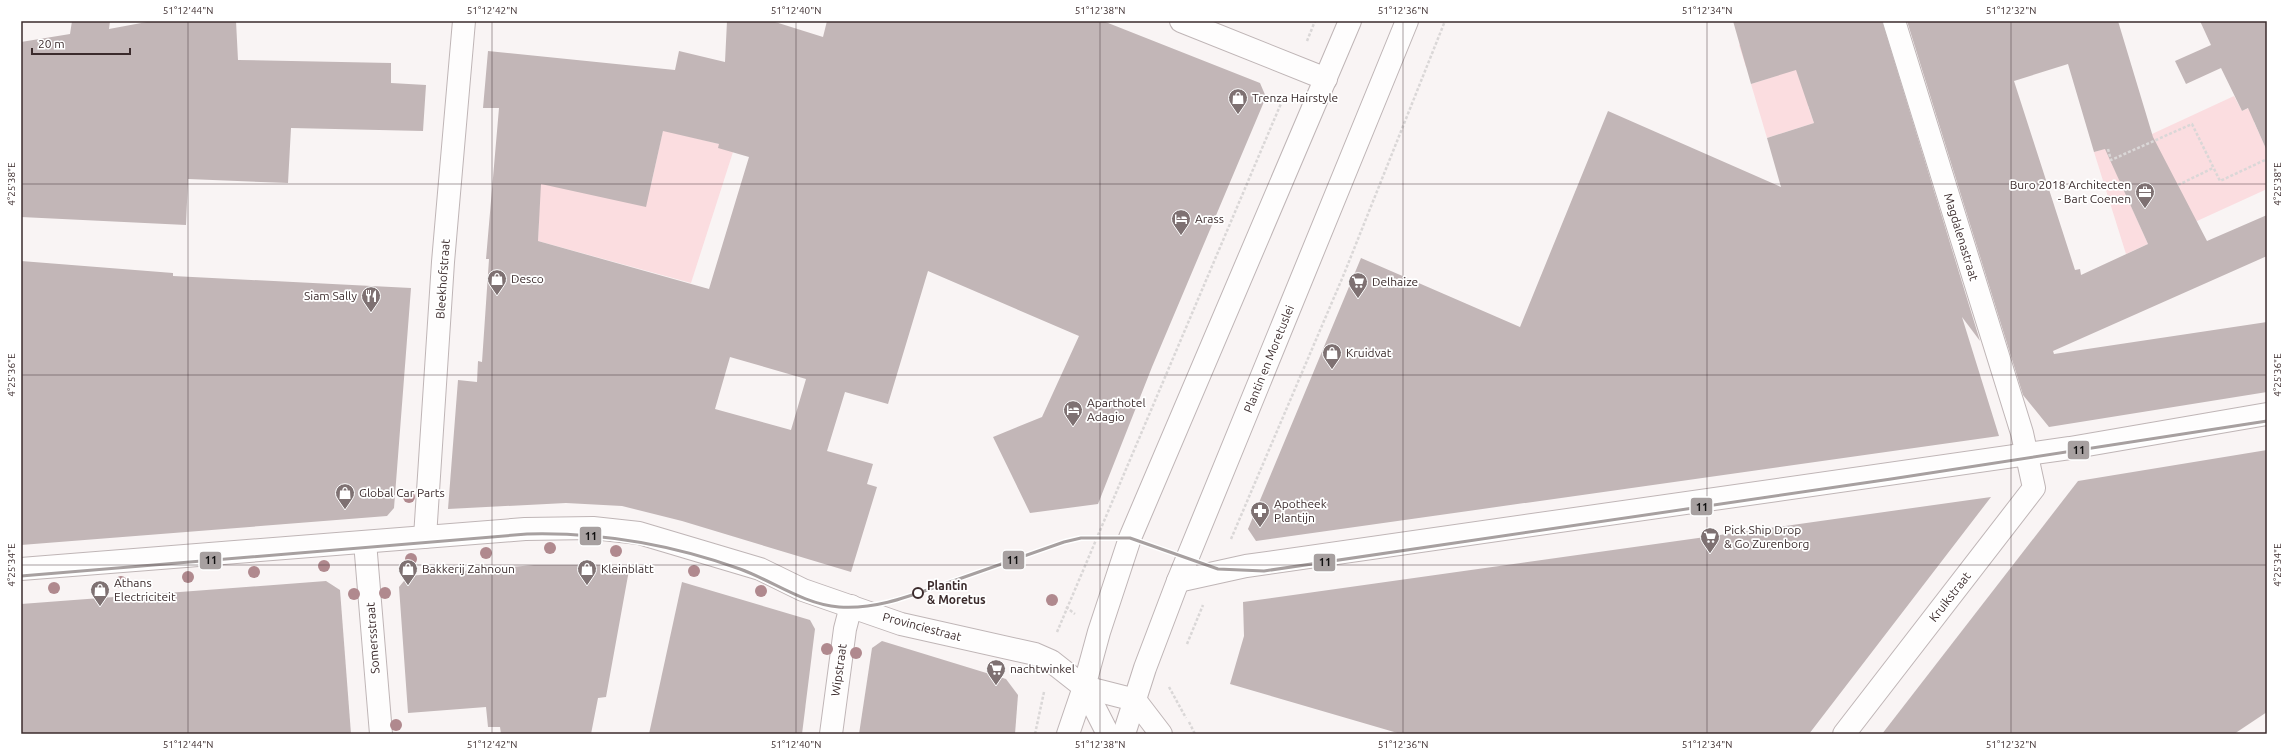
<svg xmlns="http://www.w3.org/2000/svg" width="2288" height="755" font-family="Ubuntu,sans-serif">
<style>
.green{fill:#fbdde0}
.building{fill:#c2b6b7;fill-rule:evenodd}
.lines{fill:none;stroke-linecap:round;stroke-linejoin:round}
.minor-casing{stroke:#bfb5b6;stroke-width:24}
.major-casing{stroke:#bfb5b6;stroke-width:24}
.path{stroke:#dad7d7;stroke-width:2.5;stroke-dasharray:3 2;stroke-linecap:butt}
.minor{stroke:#fefdfd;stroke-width:22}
.major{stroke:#fefdfd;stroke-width:22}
.tram-1-casing{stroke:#fff;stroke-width:6}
.tram-1{stroke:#a7a0a0;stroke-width:3}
.tree{fill:#b0898e}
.ticks{fill:none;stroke:#3b2b2c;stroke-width:1;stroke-opacity:0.45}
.stop-dot{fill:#fff;stroke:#3b2b2c;stroke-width:2}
.labels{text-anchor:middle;stroke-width:3.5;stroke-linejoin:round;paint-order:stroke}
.poi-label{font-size:12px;fill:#3b2b2c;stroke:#fff;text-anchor:start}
.street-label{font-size:12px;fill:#3b2b2c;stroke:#fff}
.stop-label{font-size:12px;font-weight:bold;fill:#3b2b2c;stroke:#fff;text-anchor:start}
.line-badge{stroke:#fff;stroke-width:1.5}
.pale-badge-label{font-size:11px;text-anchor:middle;font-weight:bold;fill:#111}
.neatline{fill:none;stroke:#3b2b2c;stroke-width:1.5}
.ticks-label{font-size:10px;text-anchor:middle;fill:#3b2b2c}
</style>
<rect width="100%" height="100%" fill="#f9f4f4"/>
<g class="green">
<polygon points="1780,32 1826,100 1808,106 1814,123 1767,138 1751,84 1776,76 1772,59 1746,67 1739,45"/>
<polygon points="2234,96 2242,111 2267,100 2267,115 2254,122 2267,151 2267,189 2197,221 2114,168 2148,244 2126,254 2094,152 2152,134"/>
<polygon points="663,130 719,144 733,152 691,283 538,241 539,218 518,179 651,185"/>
</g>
<g class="building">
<polygon points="72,21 110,21 109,29 152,21 236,21 238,60 391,63 391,83 426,85 423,131 291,128 288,183 188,179 186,225 21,217 21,42 70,34"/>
<path d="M727 21H772L823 37 827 21H1103L1260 83 1266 97 1152 367 1098 504 1030 513 993 437 1042 417 1079 336 928 271 888 404 845 392 827 451 873 464 867 484 877 487 851 572 682 521 622 506 566 503 448 509 458 380 477 382 478 361 482 362 489 259H486L499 108H483L488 51 675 70 679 51 725 62ZM663 131 719 144 718 148 749 157 709 289 538 241 541 184 646 207ZM730 357 806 379 791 430 715 409Z"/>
<polygon points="1733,21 1882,21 1980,341 1962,317 1999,436 1256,541 1248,529 1361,258 1520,327 1608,111 1781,187 1767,138 1814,123 1796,70 1751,84"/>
<path d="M1907 21H2118L2153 137 2207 241 2267 215V256L2053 351 2054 354 2267 322V392L2049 427 2023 395ZM2068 64 2094 152 2105 149 2148 244 2081 275 2080 269 2075 270 2014 81Z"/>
<polygon points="2200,21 2267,21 2267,151 2248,108 2242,111 2221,68 2186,84 2175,61 2211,45"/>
<polygon points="21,261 173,273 173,276 411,288 394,508 387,516 21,545"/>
<polygon points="2267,450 2267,712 2234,734 1882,734 2078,481"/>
<polygon points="1991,497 1809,734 1401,734 1230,684 1244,636 1243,602"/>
<polygon points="534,565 603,565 629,570 606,697 598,698 591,734 501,734 500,727 488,727 486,707 408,713 399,587 408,576"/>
<polygon points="326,581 340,590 351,734 21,734 21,604"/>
<polygon points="682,582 810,620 815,629 802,734 649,734"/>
<polygon points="882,641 1006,679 1018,695 1015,734 859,734 872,648"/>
</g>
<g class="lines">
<g class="minor-casing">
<g id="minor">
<polyline points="1181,21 1326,79"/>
<polyline points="425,537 443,262 464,21"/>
<polyline points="365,542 381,734"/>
<polyline points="21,569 525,529 593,528 639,533 760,569 803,590 901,624 1035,654 1051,661 1084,687 1135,700 1161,734"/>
<polyline points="1178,581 1246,566 2070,448 2267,414"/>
<polyline points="1084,687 1108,734"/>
<polyline points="831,734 845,629 851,606"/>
<polyline points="1844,734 2034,488 2022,433 1894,21"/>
</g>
</g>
<g class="major-casing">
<g id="major">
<polyline points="1068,734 1084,687 1099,632 1130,538 1350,21"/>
<polyline points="1124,734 1145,668 1178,581 1407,21"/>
</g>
</g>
<g class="path">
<polyline points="1307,41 1315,21"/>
<polyline points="2108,149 2111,160 2192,124 2220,181 2267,159"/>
<polyline points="2178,185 2213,168"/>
<polyline points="1231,539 1344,274 1445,21"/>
<polyline points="1066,607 1075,614"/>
<polyline points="1057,632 1285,94"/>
<polyline points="1187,644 1203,605"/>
<polyline points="1169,687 1186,718"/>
<polyline points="1189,722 1195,734"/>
<polyline points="1035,734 1044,692"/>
</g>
<use href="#minor" class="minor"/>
<use href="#major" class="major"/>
<g class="tram-1-casing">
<path id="tram-1" d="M21 576 527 534C601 532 670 544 740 569 773 581 803 604 839 607 880 610 917 593 956 580 992 567 1028 555 1064 542L1081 538H1130L1218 569 1264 571 1891 479 2267 421"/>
</g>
<use href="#tram-1" class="tram-1"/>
</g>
<g class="tree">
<circle cx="409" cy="497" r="6"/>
<circle cx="550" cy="548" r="6"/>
<circle cx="616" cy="551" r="6"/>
<circle cx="486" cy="553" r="6"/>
<circle cx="411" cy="559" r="6"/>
<circle cx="324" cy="566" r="6"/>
<circle cx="694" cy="571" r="6"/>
<circle cx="254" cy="572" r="6"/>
<circle cx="188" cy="577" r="6"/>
<circle cx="121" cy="582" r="6"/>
<circle cx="54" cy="588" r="6"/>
<circle cx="761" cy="591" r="6"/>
<circle cx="385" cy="593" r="6"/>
<circle cx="354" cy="594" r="6"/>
<circle cx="1052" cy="600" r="6"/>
<circle cx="827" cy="649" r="6"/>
<circle cx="856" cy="653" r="6"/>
<circle cx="396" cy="725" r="6"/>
</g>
<path class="ticks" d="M188 21V734M492 21V734M796 21V734M1100 21V734M1403 21V734M1707 21V734M2011 21V734M21 184H2267M21 375H2267M21 565H2267"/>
<defs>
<g id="shop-pin" transform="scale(1)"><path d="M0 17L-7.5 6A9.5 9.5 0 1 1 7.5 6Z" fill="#7e7172" stroke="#fff"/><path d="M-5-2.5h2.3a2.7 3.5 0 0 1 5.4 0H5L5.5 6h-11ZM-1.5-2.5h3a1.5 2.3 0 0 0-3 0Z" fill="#fff"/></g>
<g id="office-pin" transform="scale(1)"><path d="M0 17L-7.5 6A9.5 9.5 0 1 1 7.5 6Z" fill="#7e7172" stroke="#fff"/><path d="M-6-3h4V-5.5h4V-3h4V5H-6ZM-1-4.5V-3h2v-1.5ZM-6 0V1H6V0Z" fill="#fff"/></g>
<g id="hotel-pin" transform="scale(1)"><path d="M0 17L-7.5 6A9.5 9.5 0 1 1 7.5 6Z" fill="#7e7172" stroke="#fff"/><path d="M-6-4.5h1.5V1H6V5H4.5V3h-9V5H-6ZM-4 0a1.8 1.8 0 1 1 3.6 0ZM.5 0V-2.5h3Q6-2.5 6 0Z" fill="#fff"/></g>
<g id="supermarket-pin" transform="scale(1)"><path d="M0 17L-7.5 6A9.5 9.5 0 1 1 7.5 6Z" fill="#7e7172" stroke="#fff"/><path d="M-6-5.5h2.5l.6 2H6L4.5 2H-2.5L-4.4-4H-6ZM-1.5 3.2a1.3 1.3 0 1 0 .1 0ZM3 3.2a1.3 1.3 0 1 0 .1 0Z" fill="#fff"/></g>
<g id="restaurant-pin" transform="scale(1)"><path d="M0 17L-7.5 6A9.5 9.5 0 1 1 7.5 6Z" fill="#7e7172" stroke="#fff"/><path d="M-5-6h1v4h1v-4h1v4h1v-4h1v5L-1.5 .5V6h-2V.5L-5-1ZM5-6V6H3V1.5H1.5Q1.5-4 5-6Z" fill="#fff"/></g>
<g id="pharmacy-pin" transform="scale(1)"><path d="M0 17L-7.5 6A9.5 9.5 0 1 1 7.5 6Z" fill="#7e7172" stroke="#fff"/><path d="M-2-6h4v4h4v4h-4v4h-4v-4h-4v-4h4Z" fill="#fff"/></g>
</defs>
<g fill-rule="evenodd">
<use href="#shop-pin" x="1238" y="98"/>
<use href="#office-pin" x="2145" y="192"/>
<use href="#hotel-pin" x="1181" y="219"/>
<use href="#shop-pin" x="497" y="279"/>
<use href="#supermarket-pin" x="1358" y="282"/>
<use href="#restaurant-pin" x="371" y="296"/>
<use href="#shop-pin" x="1332" y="353"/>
<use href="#hotel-pin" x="1073" y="410"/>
<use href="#shop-pin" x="345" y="493"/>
<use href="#pharmacy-pin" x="1260" y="511"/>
<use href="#supermarket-pin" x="1710" y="537"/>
<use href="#shop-pin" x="408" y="569"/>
<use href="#shop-pin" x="587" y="569"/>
<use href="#shop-pin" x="100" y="590"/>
<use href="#supermarket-pin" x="996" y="669"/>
</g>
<circle class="stop-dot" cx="918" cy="593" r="5"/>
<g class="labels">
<g class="poi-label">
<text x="1252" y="102">Trenza Hairstyle</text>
<text x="2131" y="189" text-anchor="end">Buro 2018 Architecten<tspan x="2131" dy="14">- Bart Coenen</tspan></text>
<text x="1195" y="223">Arass</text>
<text x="511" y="283">Desco</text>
<text x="1372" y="286">Delhaize</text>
<text x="357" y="300" text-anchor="end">Siam Sally</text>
<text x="1346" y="357">Kruidvat</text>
<text x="1087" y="407">Aparthotel<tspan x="1087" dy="14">Adagio</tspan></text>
<text x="359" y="497">Global Car Parts</text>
<text x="1274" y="508">Apotheek<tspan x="1274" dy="14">Plantijn</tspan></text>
<text x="1724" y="534">Pick Ship Drop<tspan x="1724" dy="14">&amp; Go Zurenborg</tspan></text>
<text x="422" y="573">Bakkerij Zahnoun</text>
<text x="601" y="573">Kleinblatt</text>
<text x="114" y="587">Athans<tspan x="114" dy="14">Electriciteit</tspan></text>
<text x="1010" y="673">nachtwinkel</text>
</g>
<g class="street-label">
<text transform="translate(1961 237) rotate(73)" y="4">Magdalenastraat</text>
<text transform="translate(443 279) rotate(-86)" y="4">Bleekhofstraat</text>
<text transform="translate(1269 359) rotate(-68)" y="4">Plantin en Moretuslei</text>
<text transform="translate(1950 597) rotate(-52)" y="4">Kruikstraat</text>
<text transform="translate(922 627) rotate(15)" y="4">Provinciestraat</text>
<text transform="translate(373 638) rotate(-94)" y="4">Somersstraat</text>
<text transform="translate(839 670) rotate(-82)" y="4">Wipstraat</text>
</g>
<g class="stop-label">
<text x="927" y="590">Plantin<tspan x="927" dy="14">&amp; Moretus</tspan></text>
</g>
</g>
<g class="line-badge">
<rect x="2067" y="440" width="23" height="20" rx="4" fill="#a7a0a0"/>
<rect x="1690" y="497" width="23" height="19" rx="4" fill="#a7a0a0"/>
<rect x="579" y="526" width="23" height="20" rx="4" fill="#a7a0a0"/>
<rect x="1002" y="550" width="23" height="20" rx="4" fill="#a7a0a0"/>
<rect x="199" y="551" width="23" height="19" rx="4" fill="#a7a0a0"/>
<rect x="1313" y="553" width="23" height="19" rx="4" fill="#a7a0a0"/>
</g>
<g class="pale-badge-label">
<text x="2079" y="454">11</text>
<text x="1702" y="511">11</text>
<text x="591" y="540">11</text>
<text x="1013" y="564">11</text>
<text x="211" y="564">11</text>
<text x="1325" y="566">11</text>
</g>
<rect width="2288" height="755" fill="none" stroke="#ffffff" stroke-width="44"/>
<path d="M32 48v6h98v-6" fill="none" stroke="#3b2b2c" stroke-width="2"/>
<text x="38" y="48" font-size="12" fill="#3b2b2c" stroke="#ffffff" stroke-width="3" paint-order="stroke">20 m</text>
<rect x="22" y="22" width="2244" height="711" class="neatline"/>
<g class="ticks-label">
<text x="188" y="14">51°12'44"N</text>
<text x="492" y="14">51°12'42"N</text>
<text x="796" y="14">51°12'40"N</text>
<text x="1100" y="14">51°12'38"N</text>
<text x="1403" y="14">51°12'36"N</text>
<text x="1707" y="14">51°12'34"N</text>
<text x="2011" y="14">51°12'32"N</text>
<text transform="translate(2277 184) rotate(-90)" y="4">4°25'38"E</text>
<text transform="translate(11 184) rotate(-90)" y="4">4°25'38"E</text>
<text transform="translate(2277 375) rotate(-90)" y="4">4°25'36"E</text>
<text transform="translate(11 375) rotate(-90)" y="4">4°25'36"E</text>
<text transform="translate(2277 565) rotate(-90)" y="4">4°25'34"E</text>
<text transform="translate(11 565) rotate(-90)" y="4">4°25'34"E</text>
<text x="188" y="748">51°12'44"N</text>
<text x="492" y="748">51°12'42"N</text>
<text x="796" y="748">51°12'40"N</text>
<text x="1100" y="748">51°12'38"N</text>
<text x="1403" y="748">51°12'36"N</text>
<text x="1707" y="748">51°12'34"N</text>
<text x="2011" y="748">51°12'32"N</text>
</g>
</svg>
